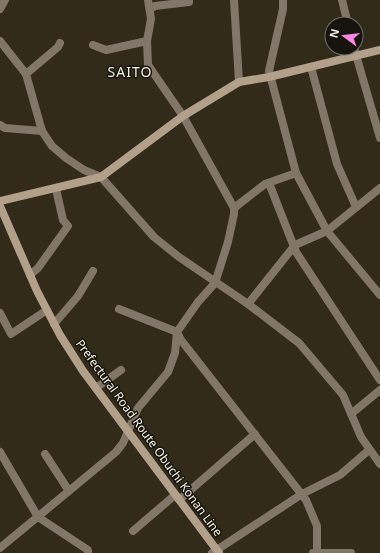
<svg xmlns="http://www.w3.org/2000/svg" width="380" height="553" font-family="'Noto Sans',sans-serif">
<style>
.lines{fill:none;stroke-linecap:round;stroke-linejoin:round}
.street{stroke:#827669;stroke-width:8}
.secondary{stroke:#b3a08b;stroke-width:8}
.labels{text-anchor:middle;stroke-width:3;stroke-linejoin:round;paint-order:stroke}
.street-label{font-size:12px;fill:#f7f2e7;stroke:#17140d}
.quarter-label{font-size:14px;letter-spacing:1px;fill:#f7f2e7;stroke:#17140d}
</style>
<rect width="100%" height="100%" fill="#322b1a"/>
<g class="lines">
<g class="street">
<polyline points="234,0 239,82"/>
<polyline points="283,0 283,9 269,71 296,173 327,231 380,295"/>
<polyline points="342,0 348,24"/>
<polyline points="0,9 5,0"/>
<polyline points="150,9 155,6 189,2 189,0"/>
<polyline points="0,41 26,74 42,131 52,146 66,158 84,170 101,177 154,237 179,257 248,304 299,343 343,395 361,437 380,464"/>
<polyline points="93,45 106,50 147,41"/>
<polyline points="354,48 380,138"/>
<polyline points="311,67 337,164 356,207"/>
<polyline points="26,74 58,47 60,43"/>
<polyline points="0,125 5,128 42,131"/>
<polyline points="269,183 296,252 380,380"/>
<polyline points="234,208 265,184 296,173"/>
<polyline points="30,275 38,268 68,226 63,220 56,189"/>
<polyline points="248,304 295,245 327,231 380,188"/>
<polyline points="119,309 177,332 181,340 306,500 317,526 317,552"/>
<polyline points="0,313 11,334 47,310"/>
<polyline points="54,324 78,296 93,271"/>
<polyline points="96,388 121,370"/>
<polyline points="351,414 380,390"/>
<polyline points="0,452 38,517 88,550 88,553"/>
<polyline points="45,454 69,491"/>
<polyline points="179,500 255,434"/>
<polyline points="133,531 175,495"/>
<polyline points="0,548 116,452 123,443 138,408 168,372 175,353 177,332 198,302 215,283 228,242 234,214 234,208 183,116 148,65 147,41 151,19 148,0"/>
<polyline points="212,553 302,494 340,475 369,450"/>
<polyline points="313,553 351,553"/>
</g>
<g class="secondary">
<polyline points="0,201 101,177 183,116 239,82 269,77 380,50"/>
<polyline points="0,206 37,291 60,335 83,371 219,553"/>
</g>
</g>
<g class="labels">
<g class="street-label">
<text transform="translate(149 438) rotate(54)" y="4">Prefectural Road Route Obuchi Konan Line</text>
</g>
<g class="quarter-label">
<text x="130" y="77">SAITO</text>
</g>
</g>
<g transform="translate(344 36) rotate(285)"><circle r="19" fill="#17140d" stroke="#716d64"/>
<path d="M0-3L7 15L0 10L-7 15Z" fill="#fb87e5"/>
<text y="-6" font-size="11" font-weight="bold" text-anchor="middle" fill="#f7f2e7">N</text>
</g>
</svg>
